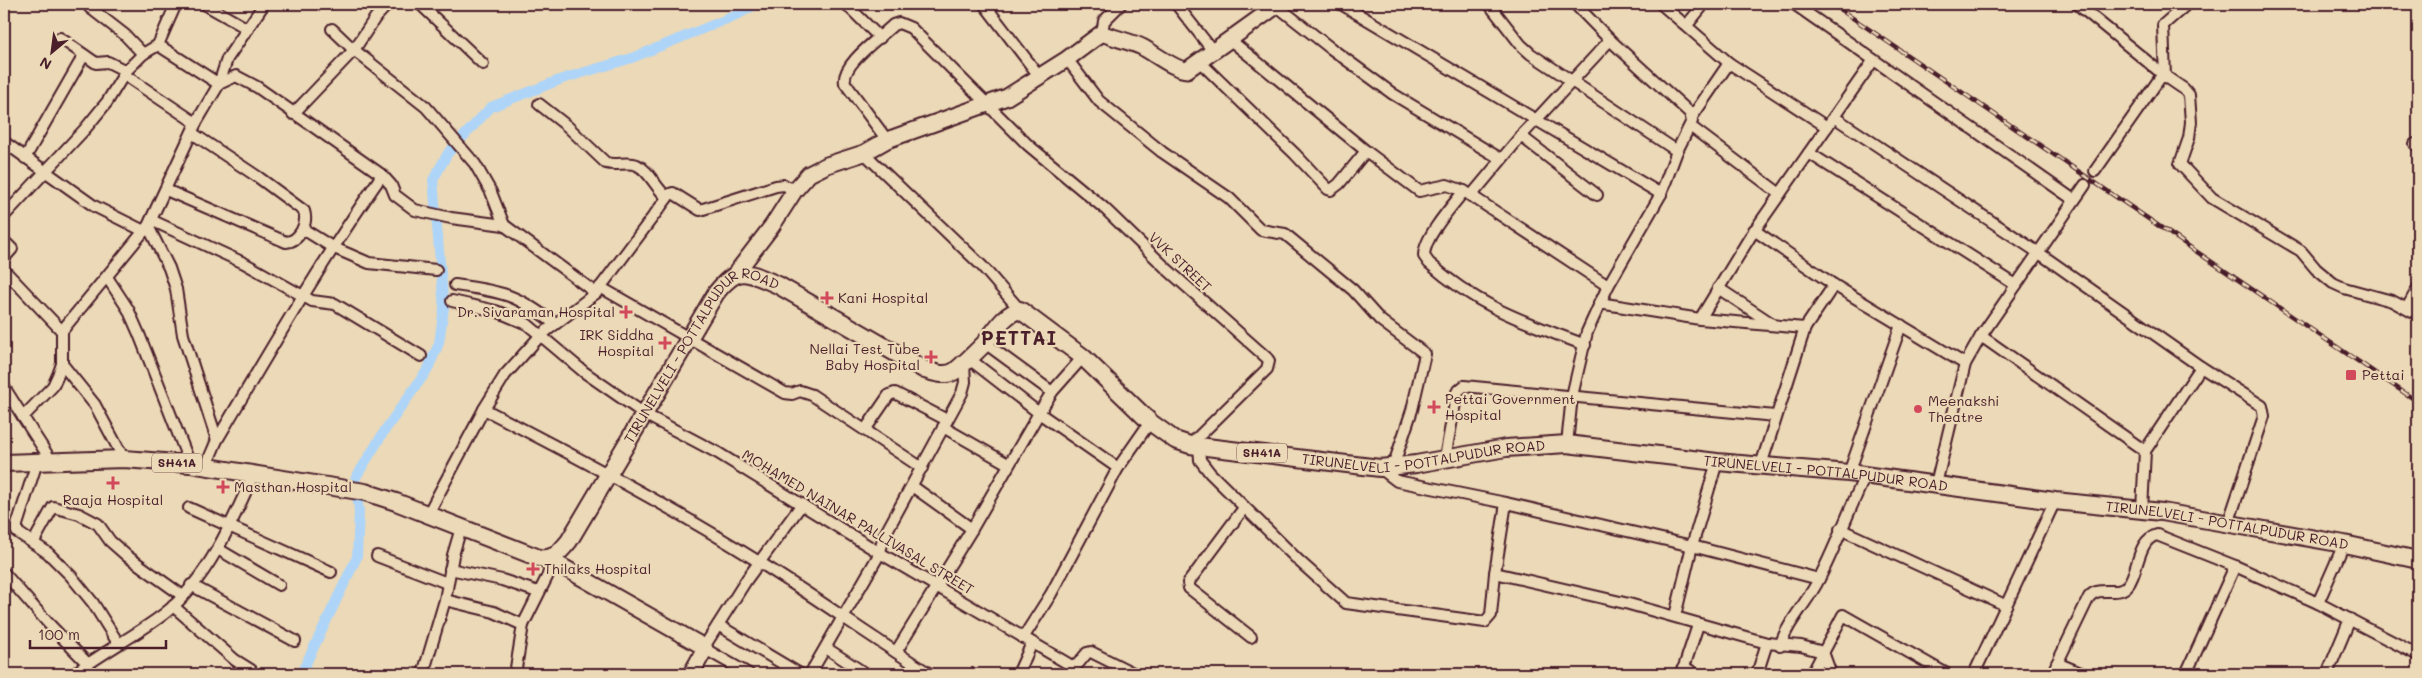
<svg xmlns="http://www.w3.org/2000/svg" width="2422" height="678" font-family="Mali,sans-serif">
<style>
.lines{fill:none;stroke-linecap:round;stroke-linejoin:round}
.canal{stroke:#aed5f8;stroke-width:10}
.street-tunnel{stroke:#ccb49b;stroke-width:10;stroke-dasharray:10 5;stroke-linecap:butt}
.street-casing{stroke:#4a1f2b;stroke-width:14}
.secondary-casing{stroke:#4a1f2b;stroke-width:19}
.primary-casing{stroke:#4a1f2b;stroke-width:20}
.street{stroke:#ecd9b7;stroke-width:10}
.secondary{stroke:#ecd9b7;stroke-width:15}
.primary{stroke:#ecd9b7;stroke-width:16}
.rail-casing{stroke:#4a1f2b;stroke-width:4.5}
.rail{stroke:#ecd9b7;stroke-width:2.5;stroke-dasharray:8;stroke-linecap:butt}
.poi-dot{fill:#d1495b;stroke:#ecd9b7;stroke-width:2}
.labels{text-anchor:middle;stroke-width:4.5;stroke-linejoin:round;paint-order:stroke}
.shield{fill:#ecd9b7;stroke:#7b5755;stroke-width:1}
.shield-label{font-size:12px;font-weight:bold;fill:#4a1f2b}
.street-label{font-size:14px;fill:#4a1f2b;stroke:#ecd9b7}
.poi-label{font-size:14px;fill:#4a1f2b;stroke:#ecd9b7;text-anchor:start}
.district-label{font-size:19px;font-weight:bold;letter-spacing:1px;fill:#4a1f2b;stroke:#ecd9b7}
</style>
<rect width="100%" height="100%" fill="#ecd9b7"/>
<filter id="ink" filterUnits="userSpaceOnUse"><feTurbulence type="fractalNoise" baseFrequency=".02" numOctaves="2"/><feDisplacementMap in="SourceGraphic" scale="10" xChannelSelector="R" yChannelSelector="G"/><feConvolveMatrix kernelMatrix="1 2 1 2 8 2 1 2 1" color-interpolation-filters="sRGB"/></filter>
<g filter="url(#ink)">
<g class="lines">
<polyline class="canal" points="301,674 357,557 359,511 355,479 385,430 428,369 439,343 444,308 433,180 448,153 491,107 562,79 632,58 739,14 757,4"/>
<polyline class="street-tunnel" points="2085,185 2095,171"/>
<g class="street-casing">
<g id="street">
<polyline points="204,4 248,29"/>
<polyline points="420,4 483,64"/>
<polyline points="846,4 880,38"/>
<polyline points="984,4 1040,77"/>
<polyline points="1176,4 1213,51"/>
<polyline points="1341,4 1661,194"/>
<polyline points="1489,4 1521,45 1531,54 1677,151"/>
<polyline points="1661,4 1729,63 1827,127"/>
<polyline points="1794,4 2074,200"/>
<polyline points="2077,4 2165,76 2184,89 2189,95 2191,122 2189,138 2180,164 2212,198 2301,251 2316,269 2333,283 2344,288 2392,301 2418,315"/>
<polyline points="1277,6 1329,47 1393,94 1501,159"/>
<polyline points="89,7 125,35 143,54"/>
<polyline points="1687,25 1704,4"/>
<polyline points="332,29 354,50 426,107 475,164 491,192 504,225"/>
<polyline points="1102,33 1104,21 1121,4"/>
<polyline points="60,38 96,63 108,62 126,71"/>
<polyline points="1229,39 1366,151 1419,191 1447,185 1464,191 1608,286"/>
<polyline points="158,45 219,84 227,59 264,4"/>
<polyline points="1067,59 1099,101 1162,152 1229,198 1261,230 1285,234 1353,290 1380,320 1425,354 1412,410 1393,467"/>
<polyline points="1200,62 1295,154 1328,189 1331,190 1339,184 1366,151"/>
<polyline points="123,74 196,123"/>
<polyline points="2165,76 2163,25 2187,4"/>
<path d="M539 104 567 126 606 163C616 166 628 161 637 165 650 171 656 189 667 197"/>
<polyline points="293,114 354,50 375,18 388,4"/>
<polyline points="1692,117 1729,63"/>
<polyline points="1834,117 2039,253 2201,367 2262,406 2264,416 2228,524"/>
<polyline points="1690,126 1780,194"/>
<polyline points="1521,136 1597,195"/>
<path d="M887 140 845 83C841 64 880 38 893 25L899 23 911 28 1028 145 1104 208 1168 270 1267 358 1269 361 1267 369 1190 445"/>
<polyline points="4,142 94,206 144,231"/>
<polyline points="2415,144 2418,146"/>
<polyline points="864,153 982,266 1020,310"/>
<polyline points="1809,153 2016,285"/>
<polyline points="25,158 84,55"/>
<polyline points="2095,171 2160,78 2165,76"/>
<path d="M166 190 286 242C300 241 308 223 304 211L258 177 192 133"/>
<path d="M1464 191C1452 206 1424 237 1424 256L1429 263C1478 307 1525 322 1585 345"/>
<polyline points="1471,196 1521,136 1610,40"/>
<polyline points="4,216 85,129 107,102 126,71 143,54 158,45 176,4"/>
<polyline points="151,220 244,263 312,301 335,304 421,356"/>
<polyline points="148,226 169,268 176,289 183,335 217,440"/>
<polyline points="303,229 332,247 369,263 436,270"/>
<polyline points="1754,230 1834,285 1965,364"/>
<polyline points="4,241 12,249 4,258"/>
<polyline points="4,270 62,331"/>
<polyline points="107,277 128,309 139,334 190,464"/>
<path d="M455 285C504 292 516 294 555 324"/>
<polyline points="600,287 785,393 792,394 800,391 812,395 922,468"/>
<polyline points="1718,288 1771,323"/>
<polyline points="452,301 496,311 527,324 584,372 646,415 718,453 880,553 1072,666 1077,665 1087,653 1091,652 1135,674"/>
<polyline points="1599,303 1700,319 1805,328"/>
<polyline points="2407,308 2418,288"/>
<polyline points="1700,319 1750,237 1873,61"/>
<polyline points="1981,336 2145,451"/>
<polyline points="985,343 1052,392"/>
<polyline points="968,358 1039,413 1118,468"/>
<polyline points="62,364 95,405 124,459"/>
<polyline points="4,387 23,417"/>
<path d="M484 409C577 457 670 506 759 562 817 598 872 638 930 674"/>
<polyline points="943,427 1008,464"/>
<polyline points="865,430 889,395 895,393 947,420"/>
<polyline points="1567,444 1572,396 1587,332 1608,286 1661,194 1677,151 1692,121 1690,113 1610,40 1575,4"/>
<polyline points="1199,446 1200,460 1210,473 1299,561 1346,603 1485,622 1491,615 1495,573"/>
<polyline points="1445,458 1457,392 1464,386 1775,416"/>
<polyline points="37,462 17,525 17,532 48,553 71,576 93,603 118,643"/>
<polyline points="52,462 23,417 53,386 58,375 62,364 62,331 65,327 148,226 196,123 219,84 236,76 257,87 382,175 391,185 395,195 415,210 451,218 504,225 596,293"/>
<polyline points="1761,465 1805,328 1834,285"/>
<path d="M206 466 217 440C270 350 322 261 382 175"/>
<polyline points="1380,468 1397,481 1506,503 1692,546 1819,579"/>
<polyline points="1849,473 1901,325"/>
<polyline points="1936,484 1965,364 1981,336 2085,185"/>
<polyline points="912,486 972,529"/>
<polyline points="1506,503 1495,573 1629,604 1767,643"/>
<polyline points="189,508 331,572"/>
<polyline points="1244,508 1188,583 1189,588 1251,637"/>
<polyline points="2142,510 2145,451 2201,367"/>
<polyline points="428,514 484,409 505,375 541,335 596,293 670,194 673,193 700,210 776,186 784,185 795,190"/>
<polyline points="1840,529 2005,605"/>
<polyline points="33,543 53,507 79,514 98,524 110,541 127,556 183,596"/>
<polyline points="218,549 279,585"/>
<polyline points="377,556 447,583"/>
<polyline points="450,569 502,580 538,592"/>
<polyline points="4,573 48,623 88,664"/>
<polyline points="191,585 295,641"/>
<polyline points="445,600 494,612 523,625"/>
<polyline points="2318,603 2344,544"/>
<polyline points="173,606 235,660 251,670"/>
<polyline points="1675,616 1692,546 1717,462"/>
<polyline points="718,625 800,674"/>
<polyline points="1023,638 1051,594 1118,468 1150,422"/>
<path d="M1780 646C1788 621 1808 602 1819 579 1836 546 1849 510 1865 476"/>
<polyline points="704,647 747,579 802,504"/>
<polyline points="826,648 866,674"/>
<polyline points="705,649 749,674"/>
<polyline points="896,652 972,529 1039,413 1052,392 1083,357"/>
<polyline points="2057,663 2083,674"/>
<polyline points="1684,667 1696,674"/>
<path d="M74 674C103 652 135 636 164 614 207 581 233 521 254 473"/>
<polyline points="423,674 445,600 453,555 461,528"/>
<polyline points="515,674 523,625 548,575 550,567 548,559"/>
<polyline points="810,674 880,553 883,538 962,393 965,382 964,364"/>
<polyline points="1018,674 1032,643"/>
<polyline points="1679,674 1684,667 1698,625"/>
<polyline points="1757,674 1767,643 1801,646 1823,652 1831,674"/>
<polyline points="1812,674 1843,615 1947,674"/>
<polyline points="1974,674 2055,501"/>
<path d="M2052 674 2089 597C2100 584 2118 598 2128 585 2139 571 2137 540 2157 535L2235 566 2318 603 2418 655"/>
<polyline points="2186,674 2235,566"/>
<polyline points="2327,674 2350,619"/>
</g>
</g>
<g class="secondary-casing">
<g id="secondary">
<path d="M736 273 772 226 795 190 809 174 827 165 864 153 887 140 1007 97 1067 59 1102 33C1106 36 1133 42 1142 47 1154 53 1175 70 1187 70L1279 4"/>
<polyline points="551,558 556,563 704,647 705,649 691,674"/>
</g>
</g>
<g class="primary-casing">
<g id="primary">
<path id="s1" d="M4 463 124 459 190 464 365 492 396 502 539 558C554 560 560 552 569 541L716 293C739 264 747 272 778 285L925 370C935 373 946 377 955 371 965 363 975 353 984 344 995 332 1003 314 1020 310L1083 357 1150 422 1175 440 1190 445 1380 468 1416 464 1506 448 1567 444 1717 462 1849 473 2055 501 2162 512 2344 544 2418 560"/>
</g>
</g>
<use href="#street" class="street"/>
<use href="#secondary" class="secondary"/>
<use href="#primary" class="primary"/>
<g class="rail-casing">
<polyline id="rail" points="1832,4 2418,402"/>
</g>
<use href="#rail" class="rail"/>
</g>
</g>
<g class="poi-dot">
<path d="M824.5 290.5h5v5h5v5h-5v5h-5v-5h-5v-5h5z"/>
<path d="M623.5 304.5h5v5h5v5h-5v5h-5v-5h-5v-5h5z"/>
<path d="M662.5 335.5h5v5h5v5h-5v5h-5v-5h-5v-5h5z"/>
<path d="M928.5 349.5h5v5h5v5h-5v5h-5v-5h-5v-5h5z"/>
<rect x="2345" y="369" width="12" height="12" rx="2.5"/>
<path d="M1431.5 399.5h5v5h5v5h-5v5h-5v-5h-5v-5h5z"/>
<circle cx="1918" cy="409" r="5"/>
<path d="M110.5 475.5h5v5h5v5h-5v5h-5v-5h-5v-5h5z"/>
<path d="M220.5 479.5h5v5h5v5h-5v5h-5v-5h-5v-5h5z"/>
<path d="M530.5 561.5h5v5h5v5h-5v5h-5v-5h-5v-5h5z"/>
</g>
<g class="labels">
<g class="shield">
<rect x="1237" y="443.5" width="50" height="19" rx="4"/>
<rect x="152" y="453.5" width="50" height="19" rx="4"/>
</g>
<g class="shield-label">
<text x="1262" y="457">SH41A</text>
<text x="177" y="467">SH41A</text>
</g>
<g class="street-label">
<text transform="translate(1180 262) rotate(43)" y="5">VVK STREET</text>
<text dy="5" stroke="none"><textPath href="#s1" startOffset="824">TIRUNELVELI - POTTALPUDUR ROAD</textPath></text>
<text dy="5" stroke="none"><textPath href="#s1" startOffset="1691">TIRUNELVELI - POTTALPUDUR ROAD</textPath></text>
<text dy="5" stroke="none"><textPath href="#s1" startOffset="2096">TIRUNELVELI - POTTALPUDUR ROAD</textPath></text>
<text transform="translate(858 522) rotate(31)" y="5">MOHAMED NAINAR PALLIVASAL STREET</text>
<text dy="5" stroke="none"><textPath href="#s1" startOffset="2501">TIRUNELVELI - POTTALPUDUR ROAD</textPath></text>
</g>
<g class="poi-label">
<text x="838" y="303">Kani Hospital</text>
<text x="615" y="317" text-anchor="end">Dr. Sivaraman Hospital</text>
<text x="654" y="340" text-anchor="end">IRK Siddha<tspan x="654" dy="16">Hospital</tspan></text>
<text x="920" y="354" text-anchor="end">Nellai Test Tube<tspan x="920" dy="16">Baby Hospital</tspan></text>
<text x="2362" y="380">Pettai</text>
<text x="1445" y="404">Pettai Government<tspan x="1445" dy="16">Hospital</tspan></text>
<text x="1928" y="406">Meenakshi<tspan x="1928" dy="16">Theatre</tspan></text>
<text x="234" y="492">Masthan Hospital</text>
<text x="113" y="505" text-anchor="middle">Raaja Hospital</text>
<text x="544" y="574">Thilaks Hospital</text>
</g>
<g class="district-label">
<text x="1019" y="345">PETTAI</text>
</g>
</g>
<rect width="2422" height="678" fill="none" stroke="#ecd9b7" stroke-width="20"/>
<rect x="10" y="10" width="2402" height="658" fill="none" stroke="#4a1f2b" stroke-width="2" filter="url(#ink)"/>
<g transform="translate(52 52) rotate(209)" stroke="#ecd9b7" stroke-width="4" paint-order="stroke">
<path d="M0-4L9 19L0 12L-9 19Z" fill="#4a1f2b"/>
<text y="-8" font-size="14" font-weight="bold" text-anchor="middle" fill="#4a1f2b">N</text>
</g>
<path d="M30 640v8h136v-8" fill="none" stroke="#4a1f2b" stroke-width="2.5"/>
<text x="38" y="640" font-size="15" fill="#4a1f2b" stroke="#ecd9b7" stroke-width="4" paint-order="stroke">100 m</text>
</svg>
